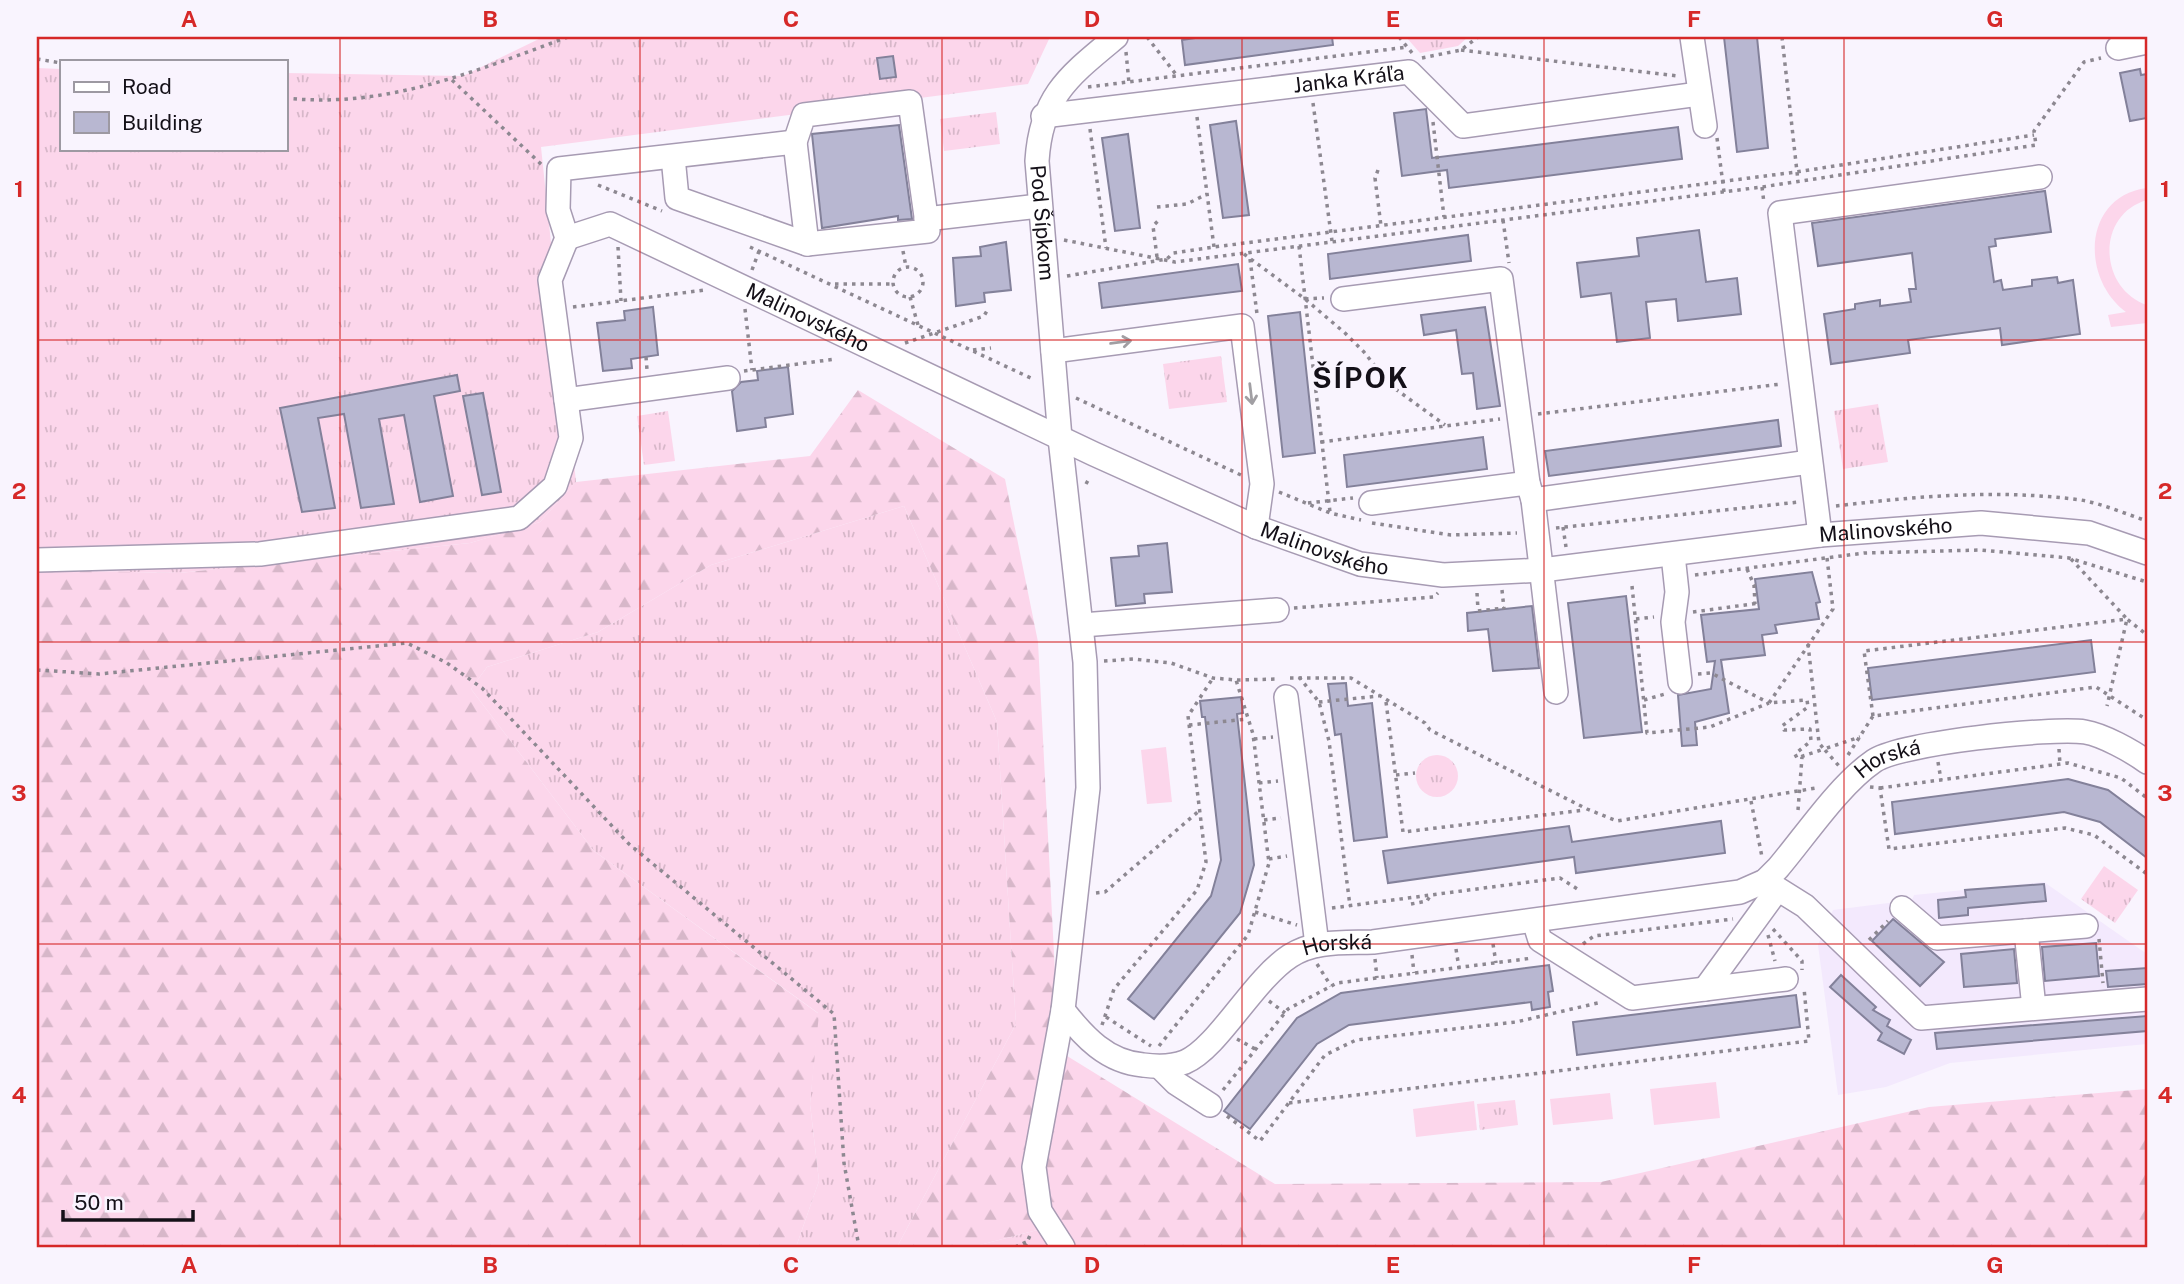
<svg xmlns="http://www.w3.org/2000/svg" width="2184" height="1284" font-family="'Public Sans',sans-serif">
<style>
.built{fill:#f3e9fd}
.grass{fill:url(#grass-tufts)}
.forest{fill:url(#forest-firs)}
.garden{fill:#fcd6eb}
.building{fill:#b8b7d1;stroke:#83819a;stroke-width:2}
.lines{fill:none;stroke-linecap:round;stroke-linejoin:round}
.minor-casing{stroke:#a79bb3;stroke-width:26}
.path{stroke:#8d8891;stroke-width:3.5;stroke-dasharray:3.5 5;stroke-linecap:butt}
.minor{stroke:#fff;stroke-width:23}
.oneway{stroke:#a19fa3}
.grid{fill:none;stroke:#d62828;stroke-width:2;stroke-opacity:0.55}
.labels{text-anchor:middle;stroke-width:7;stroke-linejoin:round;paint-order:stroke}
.street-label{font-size:21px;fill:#141018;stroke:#f9f4fe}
.district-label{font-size:28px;font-weight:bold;letter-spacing:2px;fill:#141018;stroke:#f9f4fe}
.neatline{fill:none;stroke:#d62828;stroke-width:2.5}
.grid-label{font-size:23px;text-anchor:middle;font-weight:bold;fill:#d62828}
</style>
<defs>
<pattern id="grass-tufts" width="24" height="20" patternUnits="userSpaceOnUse" patternTransform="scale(1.75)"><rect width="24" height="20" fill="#fcd6eb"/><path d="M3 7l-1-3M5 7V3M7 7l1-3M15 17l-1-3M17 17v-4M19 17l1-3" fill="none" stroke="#d7b7c9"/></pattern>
<pattern id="forest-firs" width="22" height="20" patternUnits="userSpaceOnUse" patternTransform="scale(1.75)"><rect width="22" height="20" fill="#fcd6eb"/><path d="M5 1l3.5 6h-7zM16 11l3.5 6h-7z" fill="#d7b7c9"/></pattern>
</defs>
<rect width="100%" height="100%" fill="#f9f4fe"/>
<polygon class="built" points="2044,882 2147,954 2147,1044 1950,1063 1886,1087 1838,1095 1818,945 1833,910 1912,900 1914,895"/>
<g class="grass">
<polygon points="543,37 1050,37 1028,84 541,147 576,482 540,522 470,543 179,573 37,570 37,68 61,69 61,149 285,149 285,73 463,76"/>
<polygon points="1406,37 1468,37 1458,46 1420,53"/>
<polygon points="996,112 1000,144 944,151 940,119"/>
<polygon points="1221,356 1227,402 1169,409 1163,364"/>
<polygon points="1878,404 1888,462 1843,469 1834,411"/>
<polygon points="668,411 675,461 644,465 637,416"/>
<polygon points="904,506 997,722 1016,1024 897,1247 796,1247 819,1181 810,1104 818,1013 594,851 471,689 487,667 598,632 711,565"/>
<circle cx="1437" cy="776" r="21"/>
<polygon points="2104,866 2138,890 2115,923 2081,899"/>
<polygon points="1515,1100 1518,1125 1480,1130 1477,1104"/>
<polygon points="1053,1226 1066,1247 972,1247"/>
</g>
<polygon class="forest" points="858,390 1005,479 1038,642 1059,1051 1275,1184 1601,1182 1929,1107 2147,1089 2147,1247 1066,1247 1053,1226 972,1247 897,1247 1016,1024 997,722 904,506 711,565 598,632 487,667 471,689 594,851 819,1014 810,1104 819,1181 796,1247 37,1247 37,570 179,573 470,543 540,522 576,482 810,456"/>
<g class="garden">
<path d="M2147 188V200C2095 215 2099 289 2147 305V323L2111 327 2108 315 2126 312C2080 278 2083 196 2147 188Z"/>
<polygon points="1166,747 1172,802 1147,804 1141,750"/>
<polygon points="1716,1082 1720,1118 1654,1125 1650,1089"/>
<polygon points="1610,1093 1613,1119 1553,1125 1550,1099"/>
<polygon points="1474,1101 1477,1130 1416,1137 1413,1109"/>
</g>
<g class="building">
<polygon points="1202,37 1332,37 1333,45 1185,65 1182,40"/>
<polygon points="1724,37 1757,37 1768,148 1737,152"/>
<polygon points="893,56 896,77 880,79 877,58"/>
<polygon points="2140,69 2141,75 2147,74 2147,118 2130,121 2120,73"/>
<polygon points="1426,109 1432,158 1678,127 1682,159 1449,188 1447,170 1402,176 1394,113"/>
<polygon points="1236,121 1249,215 1223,218 1210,125"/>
<polygon points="899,125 912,219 898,220 898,216 822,228 812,134"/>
<polygon points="1128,134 1140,228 1115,231 1102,138"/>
<polygon points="2045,191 2051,232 1995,239 1996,246 1989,247 1994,282 2001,280 2003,290 2032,286 2032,280 2057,277 2058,283 2073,280 2080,334 2002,345 2000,328 1908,340 1910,353 1831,364 1824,314 1855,309 1855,304 1880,300 1880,306 1911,302 1909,289 1916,289 1912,253 1818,266 1812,223"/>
<polygon points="1699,230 1706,282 1737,278 1741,314 1678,321 1676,299 1646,302 1650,338 1617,342 1611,293 1581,297 1577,263 1639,256 1637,238"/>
<polygon points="1468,235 1471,261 1330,279 1328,254"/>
<polygon points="1006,242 1011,290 984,293 985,302 956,306 953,258 981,256 980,247"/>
<polygon points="1238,264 1242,291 1102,308 1099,283"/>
<polygon points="653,307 658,355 631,359 632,368 603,371 597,323 625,320 624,311"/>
<polygon points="1485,307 1500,406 1477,409 1473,373 1462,374 1456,330 1424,335 1421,315"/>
<polygon points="1300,312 1315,453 1283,457 1268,316"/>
<polygon points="788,367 793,414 765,418 766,427 737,431 732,391 741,382 758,380 757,371"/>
<polygon points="457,375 460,391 434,396 453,496 420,502 404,415 379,419 394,504 361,508 344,414 318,418 335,508 302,512 280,408"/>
<polygon points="483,393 501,492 482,495 463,396"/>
<polygon points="1778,420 1781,446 1549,476 1545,451"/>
<polygon points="1483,437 1487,469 1347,487 1344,455"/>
<polygon points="1167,543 1172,592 1144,594 1145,603 1116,606 1111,558 1139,556 1138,546"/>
<polygon points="1812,572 1820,602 1816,603 1819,619 1775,625 1777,633 1762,635 1765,655 1721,660 1729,713 1695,722 1697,745 1682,746 1678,695 1711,689 1715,661 1707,662 1701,615 1759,609 1755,579"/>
<polygon points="1626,596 1642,732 1584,738 1568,603"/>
<polygon points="1532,606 1539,668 1493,671 1488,629 1468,631 1467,613"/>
<polygon points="2091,640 2095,672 1872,700 1868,668"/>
<polygon points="1346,683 1348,706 1372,703 1387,837 1354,841 1341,734 1335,735 1328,684"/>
<polygon points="1241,697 1243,713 1237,714 1254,865 1240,913 1154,1019 1128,999 1211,896 1221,860 1205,717 1202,717 1200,701"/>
<polygon points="2068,779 2108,790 2147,819 2147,858 2100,822 2064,812 1895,834 1892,802"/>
<polygon points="1721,821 1725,853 1576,873 1574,857 1388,883 1383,851 1569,826 1572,842"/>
<polygon points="2044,884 2046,901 1968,908 1968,915 1939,918 1938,900 1966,897 1965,890"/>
<polygon points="1893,919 1944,962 1920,986 1872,941"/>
<polygon points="2096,943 2099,976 2045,981 2042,947"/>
<polygon points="2014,949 2017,983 1964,987 1961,954"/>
<polygon points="1549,965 1553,991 1548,992 1550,1007 1532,1010 1531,1002 1349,1025 1317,1044 1250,1129 1224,1111 1297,1018 1341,993"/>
<polygon points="2147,968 2147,984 2108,987 2106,971"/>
<polygon points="1841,975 1876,1007 1873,1010 1890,1020 1887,1026 1911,1040 1904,1054 1878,1040 1882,1033 1830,987"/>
<polygon points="1796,995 1800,1027 1577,1055 1573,1022"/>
<polygon points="2147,1016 2147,1031 1937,1049 1935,1033"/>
</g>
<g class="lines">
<g class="minor-casing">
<g id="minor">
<path id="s1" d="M1116 37C1069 76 1041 96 1037 161L1060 438 1085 662 1088 788 1063 1010C1084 1037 1107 1062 1143 1065 1157 1067 1172 1067 1185 1062 1218 1048 1253 980 1290 956 1314 940 1345 943 1373 942L1740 892 1765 881 1778 868C1806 835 1839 785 1874 761 1900 743 2052 727 2085 732 2103 735 2132 751 2147 762"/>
<polyline points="1692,37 1705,126"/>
<polyline points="2118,48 2147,42"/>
<path id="s2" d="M1043 116 1409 72 1463 126 1699 94"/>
<polyline points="673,157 677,198 807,244 928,231 910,102 804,115 795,142"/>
<polyline points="926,219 1039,206"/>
<path id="s3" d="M567 238 610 224 1094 454 1256 527 1360 564 1443 575 1542 570 1820 535 1981 523 2089 533 2147 553"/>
<polyline points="1343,299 1501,279 1528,483 1533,500 1556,692"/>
<polyline points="1053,351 1242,326 1262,484 1256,527"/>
<polyline points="566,400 728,378"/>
<polyline points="1533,500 1810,462"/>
<polyline points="1371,503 1528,483"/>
<polyline points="1820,535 1780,213 2040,177"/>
<polyline points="1673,555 1677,592 1673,622 1680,682"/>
<polyline points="37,560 260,554 519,518 555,486 571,438 550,280 567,238 558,210 559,169 795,142 807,244"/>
<polyline points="1082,625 1277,610"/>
<polyline points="1286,697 1317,945"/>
<polyline points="1765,881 1805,906 1921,1018 2147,999"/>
<polyline points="1902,908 1937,938 2086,926"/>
<polyline points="1534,921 1540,940 1632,998 1786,979"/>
<polyline points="2026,931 2034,1008"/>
<polyline points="1705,989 1777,890"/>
<polyline points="1063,1010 1034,1167 1040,1211 1063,1247"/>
<polyline points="1160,1067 1176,1083 1210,1105"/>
</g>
</g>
<g class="path">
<polyline points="1147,37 1178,77"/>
<polyline points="1399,37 1413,54"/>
<polyline points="1782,37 1798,181"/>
<polyline points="1461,50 1678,76"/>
<polyline points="1126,52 1129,83"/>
<polyline points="1422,58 1461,50 1478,37"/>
<polyline points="37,59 61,63"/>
<polyline points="452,80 542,165"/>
<polyline points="1088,87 1408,47"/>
<path d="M285 98C387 109 475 71 568 37"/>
<polyline points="1313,103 1332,241"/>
<polyline points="1197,117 1214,247"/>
<polyline points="1433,122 1444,217"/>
<polyline points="1090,129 1106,248"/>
<polyline points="1717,138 1724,192"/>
<polyline points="1378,170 1375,178 1381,226"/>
<polyline points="598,185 662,211"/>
<polyline points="1762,187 1764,203"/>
<polyline points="1157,207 1187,204 1207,194"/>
<polyline points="1503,220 1509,263"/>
<polyline points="1064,240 1175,262 1762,187 2036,145 2034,131 2084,62 2101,58"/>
<polyline points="1299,246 1330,512"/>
<polyline points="618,247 621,301"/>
<polyline points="750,247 1035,380"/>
<polyline points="903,251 906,267"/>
<polyline points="1244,254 1305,299 1345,333 1364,352 1390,385 1445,425"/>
<polyline points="1157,257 1153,226 1159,220"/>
<polyline points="1250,259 1257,314"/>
<circle cx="908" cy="282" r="15"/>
<polyline points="752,270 759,251"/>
<polyline points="1067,276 1167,259 1173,253 1214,247 1796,172 2034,135"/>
<polyline points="835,284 893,284"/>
<polyline points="910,297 918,325"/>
<polyline points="1305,299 1324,298"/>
<polyline points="573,307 705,290"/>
<polyline points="745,309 752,370"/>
<polyline points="905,343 984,316 988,309"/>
<polyline points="973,350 991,348"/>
<polyline points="646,357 647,370"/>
<polyline points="744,371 836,359"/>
<polyline points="1076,398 1243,476"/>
<polyline points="1538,414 1781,384"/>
<polyline points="1321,442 1500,419"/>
<polyline points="1086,484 1090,477"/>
<polyline points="1279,492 1330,513 1361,520"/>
<polyline points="1308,503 1353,498"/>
<path d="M1836 506C1919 496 1998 489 2081 500 2103 504 2126 514 2147 521"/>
<polyline points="1372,523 1451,535 1517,533"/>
<polyline points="1563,527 1566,547"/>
<polyline points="1556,528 1799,502"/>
<polyline points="1827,558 1833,609 1769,703 1807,700 1808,707 1782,726 1784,730 1810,729 1811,741 1795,754 1797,758 1824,749 1839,766"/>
<polyline points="2071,559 2127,619 2107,706"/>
<polyline points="1747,569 1754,585 1755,604"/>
<polyline points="1695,575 1864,553 1981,550 2069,558 2147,582"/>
<polyline points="1632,586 1647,733 1710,727 1769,703"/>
<polyline points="1502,590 1504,609"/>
<polyline points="1477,593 1478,610"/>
<polyline points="1294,608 1434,597 1438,593"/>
<polyline points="1478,611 1504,608"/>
<polyline points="1693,612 1760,603"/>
<polyline points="1636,619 1654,617"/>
<polyline points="1808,644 1819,743 1824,749 1860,737"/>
<polyline points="1104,661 1133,659 1171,663 1213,678 1236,680 1279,679"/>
<polyline points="37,670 99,674 407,643 447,663 482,688 629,844 834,1014 844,1163 859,1247"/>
<polyline points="1698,674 1711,673 1769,703"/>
<polyline points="1299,677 1319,702 1329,741 1350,906"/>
<polyline points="1290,678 1351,678 1425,723 1430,730 1587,809 1617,821 1816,788"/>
<polyline points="1644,700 1665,694"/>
<polyline points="1319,702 1379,696"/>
<polyline points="1386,702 1403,832 1585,810"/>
<polyline points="1873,716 1864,651 2127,619 2147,635"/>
<polyline points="1189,725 1248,719"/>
<polyline points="1254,739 1273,737"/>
<polyline points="2059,749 2060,765"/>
<polyline points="1848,755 1873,716 2096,687 2147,720"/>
<polyline points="1938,762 1941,780"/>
<polyline points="1396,775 1415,773"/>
<polyline points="1259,783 1278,781"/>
<polyline points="1870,787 1880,788 1889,849 2065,828 2094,835 2147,874"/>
<polyline points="1880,788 2068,763 2121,778 2147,798"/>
<polyline points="1751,801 1762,857"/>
<polyline points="1798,810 1802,757"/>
<polyline points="1264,820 1281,818"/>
<polyline points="1269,859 1287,856"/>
<polyline points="1096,893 1105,892 1200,810"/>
<polyline points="1411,904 1427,901 1430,896"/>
<polyline points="1332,908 1560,878 1579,890"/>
<polyline points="1255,912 1297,925"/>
<polyline points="1773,929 1802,961 1802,970"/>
<polyline points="1768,935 1775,961"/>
<polyline points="2099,939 2103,983"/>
<polyline points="1869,940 1888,921"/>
<polyline points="1493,944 1496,963"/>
<polyline points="1583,944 1594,936 1733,919"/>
<polyline points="1456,949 1459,968"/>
<polyline points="1412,955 1414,973"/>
<polyline points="1375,959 1377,978"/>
<polyline points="1317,964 1331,986"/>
<polyline points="1269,1001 1285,1013"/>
<polyline points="1106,1017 1151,1046"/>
<polyline points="1102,1025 1114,989 1197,890 1206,862 1188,716 1213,678"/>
<polyline points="1237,1039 1257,1050"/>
<polyline points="1159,1046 1248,935 1269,863 1253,734 1236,680"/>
<polyline points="1223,1090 1288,1009 1337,983 1533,958"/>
<polyline points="1289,1103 1809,1041 1804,988"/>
<polyline points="1227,1116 1260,1141 1325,1055 1356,1040 1516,1022 1602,1002"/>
<polyline points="1015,1247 1026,1242"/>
<polyline points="1025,1247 1031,1233"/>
</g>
<use href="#minor" class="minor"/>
</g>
<defs><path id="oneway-shaft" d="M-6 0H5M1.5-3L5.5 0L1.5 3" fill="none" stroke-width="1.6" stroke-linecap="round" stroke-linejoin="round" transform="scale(1.75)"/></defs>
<g class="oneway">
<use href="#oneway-shaft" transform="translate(1121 342) rotate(-8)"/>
<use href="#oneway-shaft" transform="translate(1251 394) rotate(83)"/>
</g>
<path class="grid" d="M340 37V1247M640 37V1247M942 37V1247M1242 37V1247M1544 37V1247M1844 37V1247M37 340H2147M37 642H2147M37 944H2147"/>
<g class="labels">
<g class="street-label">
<text dy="7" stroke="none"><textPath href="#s2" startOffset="308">Janka Kráľa</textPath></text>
<text dy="7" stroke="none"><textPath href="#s1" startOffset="215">Pod Šípkom</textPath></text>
<text dy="7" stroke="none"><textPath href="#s3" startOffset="264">Malinovského</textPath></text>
<text dy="7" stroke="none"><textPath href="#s3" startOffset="1398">Malinovského</textPath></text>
<text dy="7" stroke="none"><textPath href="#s3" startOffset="831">Malinovského</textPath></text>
<text dy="7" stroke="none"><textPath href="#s1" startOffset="1958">Horská</textPath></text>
<text dy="7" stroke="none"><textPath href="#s1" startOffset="1348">Horská</textPath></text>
</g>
<g class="district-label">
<text x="1361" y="388">ŠÍPOK</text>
</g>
</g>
<rect width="2184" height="1284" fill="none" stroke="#f9f4fe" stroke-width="77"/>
<rect x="60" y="60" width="228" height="91" fill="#f9f4fe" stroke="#9d99a2" stroke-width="2"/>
<rect x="74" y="82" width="35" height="10" fill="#ffffff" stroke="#9d99a2" stroke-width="2"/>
<text x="122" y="94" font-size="21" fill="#141018">Road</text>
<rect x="74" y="112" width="35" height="21" fill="#b8b7d1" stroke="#9d99a2" stroke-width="2"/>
<text x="122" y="130" font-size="21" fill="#141018">Building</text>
<path d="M63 1210v10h130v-10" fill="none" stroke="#141018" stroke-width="3.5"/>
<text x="74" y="1210" font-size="21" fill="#141018" stroke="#f9f4fe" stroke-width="5" paint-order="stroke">50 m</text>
<rect x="38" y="38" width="2108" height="1208" class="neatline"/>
<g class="grid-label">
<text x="189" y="27">A</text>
<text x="490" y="27">B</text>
<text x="791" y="27">C</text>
<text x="1092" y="27">D</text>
<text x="1393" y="27">E</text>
<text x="1694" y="27">F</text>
<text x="1995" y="27">G</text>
<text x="19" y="197">1</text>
<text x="2165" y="197">1</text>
<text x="19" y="499">2</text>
<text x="2165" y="499">2</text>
<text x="19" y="801">3</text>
<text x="2165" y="801">3</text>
<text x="19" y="1103">4</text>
<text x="2165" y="1103">4</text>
<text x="189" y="1273">A</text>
<text x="490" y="1273">B</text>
<text x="791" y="1273">C</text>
<text x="1092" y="1273">D</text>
<text x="1393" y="1273">E</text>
<text x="1694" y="1273">F</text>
<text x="1995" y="1273">G</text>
</g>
</svg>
